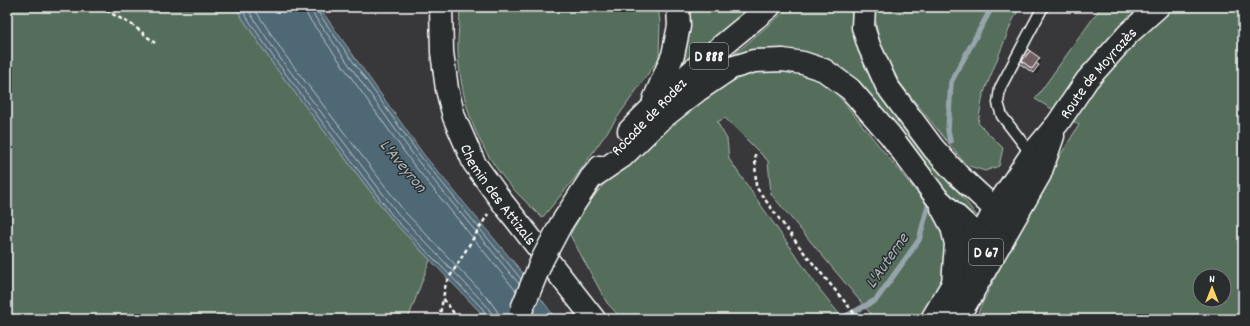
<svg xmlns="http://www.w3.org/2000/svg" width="1250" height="326" font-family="Dekko,sans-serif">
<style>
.green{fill:#546e5c;stroke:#aab6ae;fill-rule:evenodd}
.water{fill:#506875;stroke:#96a4ac}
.shadow{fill:#0007}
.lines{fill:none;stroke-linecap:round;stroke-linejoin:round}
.shore{stroke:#b9c3c8;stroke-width:1}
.stream{stroke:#96a4ac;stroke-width:5.5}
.building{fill:#705e64;stroke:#fff}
.service-casing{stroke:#fff;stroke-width:13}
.tertiary-casing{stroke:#fff;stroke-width:25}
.primary-casing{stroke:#fff;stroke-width:25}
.trunk-casing{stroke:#fff;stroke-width:25}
.path{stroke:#fff;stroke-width:2.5;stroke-dasharray:4 3;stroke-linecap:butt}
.service{stroke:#2a2d2e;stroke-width:10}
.tertiary{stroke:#2a2d2e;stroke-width:22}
.primary{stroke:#2a2d2e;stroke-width:22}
.trunk{stroke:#2a2d2e;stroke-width:22}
.trunk-bridge-casing{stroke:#fff;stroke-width:25;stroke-linecap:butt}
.trunk-bridge{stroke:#2a2d2e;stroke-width:22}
.labels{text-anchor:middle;stroke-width:3;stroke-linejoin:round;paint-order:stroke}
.shield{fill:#2a2d2e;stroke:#bfc0c0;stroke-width:1}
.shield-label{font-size:15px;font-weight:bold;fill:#fff}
.street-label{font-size:16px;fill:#fff;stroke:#2a2d2e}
.water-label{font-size:17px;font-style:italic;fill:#a8b4ba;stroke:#2a2d2e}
</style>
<rect width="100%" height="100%" fill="#383739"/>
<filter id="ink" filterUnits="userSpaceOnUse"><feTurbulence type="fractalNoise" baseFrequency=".025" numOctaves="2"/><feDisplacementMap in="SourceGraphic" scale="8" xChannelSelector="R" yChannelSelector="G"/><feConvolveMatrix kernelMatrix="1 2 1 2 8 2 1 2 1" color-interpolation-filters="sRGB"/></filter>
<g filter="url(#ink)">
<g class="green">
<polygon points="7,7 235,7 273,64 393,221 430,260 408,319 7,319"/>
<path d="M460 7H658L660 22 659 58 575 178 542 218C528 204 512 189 500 173 473 137 461 98 458 53 457 38 460 22 460 7Z"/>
<polygon points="686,7 750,7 679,65"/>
<polygon points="790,7 855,7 951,182 980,220 974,225 855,82 731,57"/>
<polygon points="873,7 1020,7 1012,22 983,95 978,123 1003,148 999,166 985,171 966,165 916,103 900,83 888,61 880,44"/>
<path d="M1101 7H1243V319H976L980 308 1037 193 1079 125 1035 99ZM1200 276H1224V300H1200Z"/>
<path d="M779 69 824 78 936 216 952 244 938 293 920 319H875L771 194 768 161 725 118 717 122 727 139 729 159 817 286 843 319H622L607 303 570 235C576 225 580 215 587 206 625 151 683 115 735 76L752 70Z"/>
</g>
<polygon class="water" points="235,7 319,7 424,155 517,266 556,319 485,319 479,311 393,221 273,64"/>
<polygon class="shadow" points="1027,49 1041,61 1038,66 1040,68 1036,74 1022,65"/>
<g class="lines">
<g class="shore">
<polyline points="240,7 276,61 395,219 482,308 487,316 488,319"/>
<polyline points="246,7 280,58 399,215 486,305 492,314 493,319"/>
<polyline points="253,7 285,55 404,211 490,301 497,311 499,319"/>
<polyline points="305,7 308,17 413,164 516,291"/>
<polyline points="311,7 313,14 417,160 519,284"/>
<polyline points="316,7 317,11 421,157 521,279"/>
</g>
<g class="stream">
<polyline points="950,141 948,130 951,82 992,7"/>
<polyline points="841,319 876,300 919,240 930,199"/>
</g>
</g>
<g class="building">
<polygon points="1027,48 1030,51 1022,61 1032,69 1036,63 1039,65 1033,73 1019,63"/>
<polygon points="1030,51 1040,58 1032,69 1022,61"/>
</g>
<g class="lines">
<g class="service-casing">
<polyline id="service" points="1031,155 1025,146 1002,116 998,103 1000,88 1043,7"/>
</g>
<g class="tertiary-casing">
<g id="tertiary">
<path id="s1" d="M441 7 442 52 447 89 454 117 474 163 503 203 594 319"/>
<path id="s2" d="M932 319 980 238 995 209 1031 155 1058 123 1087 80 1129 33 1158 7"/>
<polyline points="957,319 1040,174 1053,136"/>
</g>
</g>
<g class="primary-casing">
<polyline id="primary" points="864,7 863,27 869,46 887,86 934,149 957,174 995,209 998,225 974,277 972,295"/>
</g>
<g class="trunk-casing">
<g id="trunk">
<polyline points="654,100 673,55 679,26 678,7"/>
<path d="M629 131C672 85 721 47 769 7"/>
<polyline points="591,178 622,157 660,120 697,91 731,68 754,61 783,60 803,63 824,70 850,89 890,135 937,198 980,238 1001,243"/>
<polyline points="942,208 952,227 956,244 953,284"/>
<polyline points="561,224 591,178 600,167"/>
</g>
</g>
<g class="path">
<polyline points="100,7 134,26 155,43"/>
<polyline points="755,154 756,187 802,250 859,319"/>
<polyline points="7,308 10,319"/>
<polyline points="439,319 443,299"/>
<polyline points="458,319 443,298 446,283 488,214"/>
</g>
<use href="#service" class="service"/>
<use href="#tertiary" class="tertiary"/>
<use href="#primary" class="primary"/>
<use href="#trunk" class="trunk"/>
<g class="trunk-bridge-casing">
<polyline id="trunk-bridge" points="521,311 542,260 561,224"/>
</g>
<use href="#trunk-bridge" class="trunk-bridge"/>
</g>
</g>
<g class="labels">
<g class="shield">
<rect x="690" y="43" width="38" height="26" rx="3"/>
<rect x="969" y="239" width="34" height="26" rx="3"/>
</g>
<g class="shield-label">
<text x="709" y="61">D 888</text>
<text x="986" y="257">D 67</text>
</g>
<g class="street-label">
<text dy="6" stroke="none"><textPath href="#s2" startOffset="298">Route de Moyrazès</textPath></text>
<text transform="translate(648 116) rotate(-46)" y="6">Rocade de Rodez</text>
<text dy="6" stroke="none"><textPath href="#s1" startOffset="201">Chemin des Attizals</textPath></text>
</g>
<g class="water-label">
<text transform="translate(404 165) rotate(50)" y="6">L'Aveyron</text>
<text transform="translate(886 260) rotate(-55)" y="6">L'Auterne</text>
</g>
</g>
<rect width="1250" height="326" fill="none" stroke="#2a2d2e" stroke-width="24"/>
<rect x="12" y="12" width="1226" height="302" fill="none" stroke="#fff" stroke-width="1.5" filter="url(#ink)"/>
<g transform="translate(1212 288)"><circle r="19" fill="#2a2d2e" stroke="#7f8182"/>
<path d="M0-3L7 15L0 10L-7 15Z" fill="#ffd166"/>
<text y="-6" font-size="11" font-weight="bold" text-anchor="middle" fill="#ffffff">N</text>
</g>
</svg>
